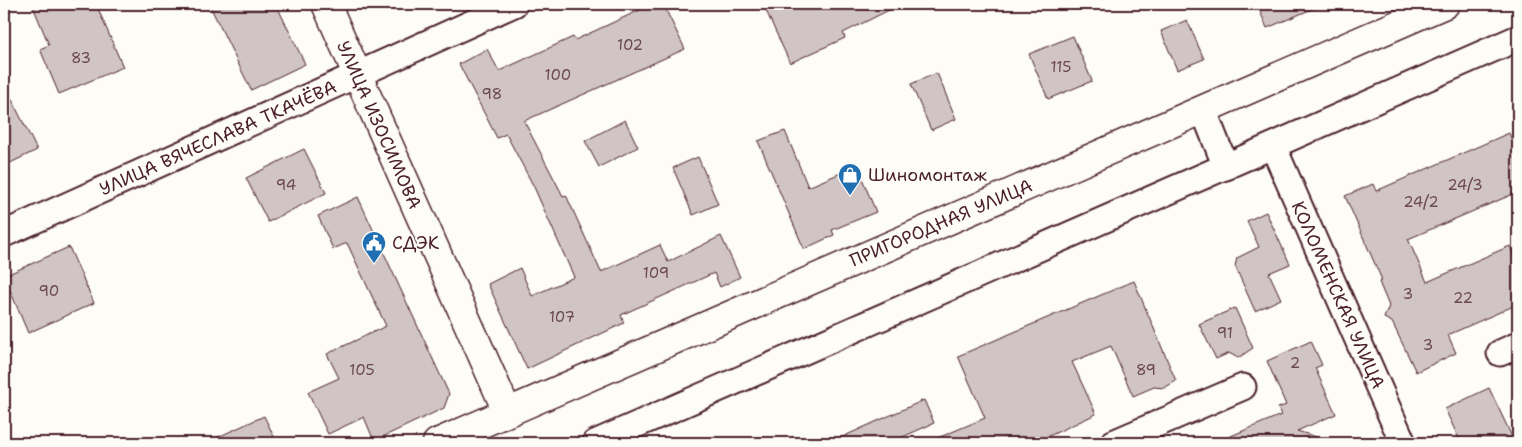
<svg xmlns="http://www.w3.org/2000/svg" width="1522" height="447" font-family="'Shantell Sans',sans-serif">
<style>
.building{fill:#d0c5c4;stroke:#4a1f2b}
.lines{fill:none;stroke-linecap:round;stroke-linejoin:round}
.minor-casing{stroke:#4a1f2b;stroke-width:29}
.tertiary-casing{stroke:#4a1f2b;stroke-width:31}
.minor{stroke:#fdfcf7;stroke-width:25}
.tertiary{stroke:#fdfcf7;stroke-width:28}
.labels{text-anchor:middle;stroke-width:4;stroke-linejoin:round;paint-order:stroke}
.number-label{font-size:15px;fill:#6c4851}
.street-label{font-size:18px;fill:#4a1f2b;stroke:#fdfcf7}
.poi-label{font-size:18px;fill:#4a1f2b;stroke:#fdfcf7;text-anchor:start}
</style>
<rect width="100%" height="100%" fill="#fdfcf7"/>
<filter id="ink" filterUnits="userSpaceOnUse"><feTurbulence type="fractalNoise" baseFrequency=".02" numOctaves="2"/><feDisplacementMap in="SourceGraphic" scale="10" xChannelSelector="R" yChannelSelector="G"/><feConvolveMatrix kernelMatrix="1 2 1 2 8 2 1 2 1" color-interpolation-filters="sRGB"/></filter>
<g filter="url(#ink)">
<g class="building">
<polygon points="32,4 96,4 123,67 59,94 40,49 49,45"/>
<polygon points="209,4 276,4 305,64 251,90"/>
<polygon points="653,4 663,4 685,49 524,121 563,196 566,195 601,272 660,245 668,262 721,236 740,277 720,287 714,273 621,315 624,323 527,369 488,284 520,268 532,296 574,277 534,187 506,134 497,138 459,64 487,49 499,71 573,37 575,40"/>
<polygon points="763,4 901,4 843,33 845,38 790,63"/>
<polygon points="1257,4 1324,4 1267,28"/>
<polygon points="1187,20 1204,59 1177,70 1161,31"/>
<polygon points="1073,36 1092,81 1048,99 1029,54"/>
<polygon points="937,73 956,119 931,130 911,84"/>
<polygon points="4,84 37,150 4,166"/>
<polygon points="625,120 638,147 599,167 585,141"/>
<polygon points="785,131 808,187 857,166 876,212 832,230 834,235 804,249 758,141"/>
<polygon points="1509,133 1518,154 1518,192 1408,239 1427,282 1510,246 1518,266 1518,304 1448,335 1456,353 1416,372 1392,322 1384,318 1389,306 1379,282 1382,280 1345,196 1373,184 1376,191"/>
<polygon points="304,149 326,193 268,222 246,178"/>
<polygon points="698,157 718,204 693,215 673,168"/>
<polygon points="358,197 449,394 444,408 374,441 364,417 328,434 308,392 339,378 327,354 386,326 347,243 333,249 318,216"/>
<polygon points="1266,212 1290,264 1269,273 1281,299 1255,311 1235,266 1237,258 1259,247 1247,221"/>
<polygon points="69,247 94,303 28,333 4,276"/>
<polygon points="1134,281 1176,381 1164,388 1154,387 1133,396 1111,346 1072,362 1096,414 1034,443 926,443 985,418 958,356"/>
<polygon points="1235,308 1253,348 1238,358 1229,353 1216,359 1199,324"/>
<polygon points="1311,341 1322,365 1315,368 1336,414 1297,431 1320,438 1320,443 1214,443 1281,415 1278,408 1286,405 1267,361"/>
<polygon points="1489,388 1515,443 1461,443 1445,409"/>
<polygon points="924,400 934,423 889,443 829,443"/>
<polygon points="264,416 277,443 205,443"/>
</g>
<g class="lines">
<g class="minor-casing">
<g id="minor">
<polyline points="1203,109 1226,167"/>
<polyline points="1273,146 1403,443"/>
<polyline points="4,234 514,4"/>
<polyline points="1500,353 1518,345"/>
<polyline points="595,443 1518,38"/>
<polyline points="1113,443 1243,387"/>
</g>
</g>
<g class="tertiary-casing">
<g id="tertiary">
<polyline points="326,4 507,411"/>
<polyline points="437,443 1445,4"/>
</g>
</g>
<use href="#minor" class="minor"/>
<use href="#tertiary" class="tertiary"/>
</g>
</g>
<defs>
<g id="shop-pin" transform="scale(1.25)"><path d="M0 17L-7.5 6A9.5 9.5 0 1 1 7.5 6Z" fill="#1f6fb2" stroke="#fdfcf7"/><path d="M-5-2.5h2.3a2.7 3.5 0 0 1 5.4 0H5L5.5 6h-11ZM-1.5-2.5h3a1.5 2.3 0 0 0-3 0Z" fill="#fff"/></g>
<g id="civic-pin" transform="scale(1.25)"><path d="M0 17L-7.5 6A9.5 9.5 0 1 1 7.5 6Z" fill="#1f6fb2" stroke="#fdfcf7"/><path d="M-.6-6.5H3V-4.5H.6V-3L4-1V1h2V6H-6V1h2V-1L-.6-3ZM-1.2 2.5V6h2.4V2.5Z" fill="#fff"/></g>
</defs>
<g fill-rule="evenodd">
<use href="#shop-pin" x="850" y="175"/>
<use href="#civic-pin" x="374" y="243"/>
</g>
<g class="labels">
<g class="number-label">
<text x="630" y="50">102</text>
<text x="81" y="63">83</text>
<text x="1061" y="72">115</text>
<text x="558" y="80">100</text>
<text x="492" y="99">98</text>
<text x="286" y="190">94</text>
<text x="1465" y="190">24/3</text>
<text x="1421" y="207">24/2</text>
<text x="656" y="278">109</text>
<text x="49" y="296">90</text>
<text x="1408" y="299">3</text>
<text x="1463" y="303">22</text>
<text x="562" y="322">107</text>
<text x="1225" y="338">91</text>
<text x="1428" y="350">3</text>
<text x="1295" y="368">2</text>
<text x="362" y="375">105</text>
<text x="1146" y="375">89</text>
</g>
<g class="street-label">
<text transform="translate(379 125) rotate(66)" y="6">УЛИЦА ИЗОСИМОВА</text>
<text transform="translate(218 138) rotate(-24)" y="6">УЛИЦА ВЯЧЕСЛАВА ТКАЧЁВА</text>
<text transform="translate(941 223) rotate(-23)" y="6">ПРИГОРОДНАЯ УЛИЦА</text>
<text transform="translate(1338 295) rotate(66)" y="6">КОЛОМЕНСКАЯ УЛИЦА</text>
</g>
<g class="poi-label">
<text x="868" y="181">Шиномонтаж</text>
<text x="392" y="249">СДЭК</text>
</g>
</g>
<rect width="1522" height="447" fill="none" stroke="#fdfcf7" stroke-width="20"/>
<rect x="10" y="10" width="1502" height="427" fill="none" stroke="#4a1f2b" stroke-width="2" filter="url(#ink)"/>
</svg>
